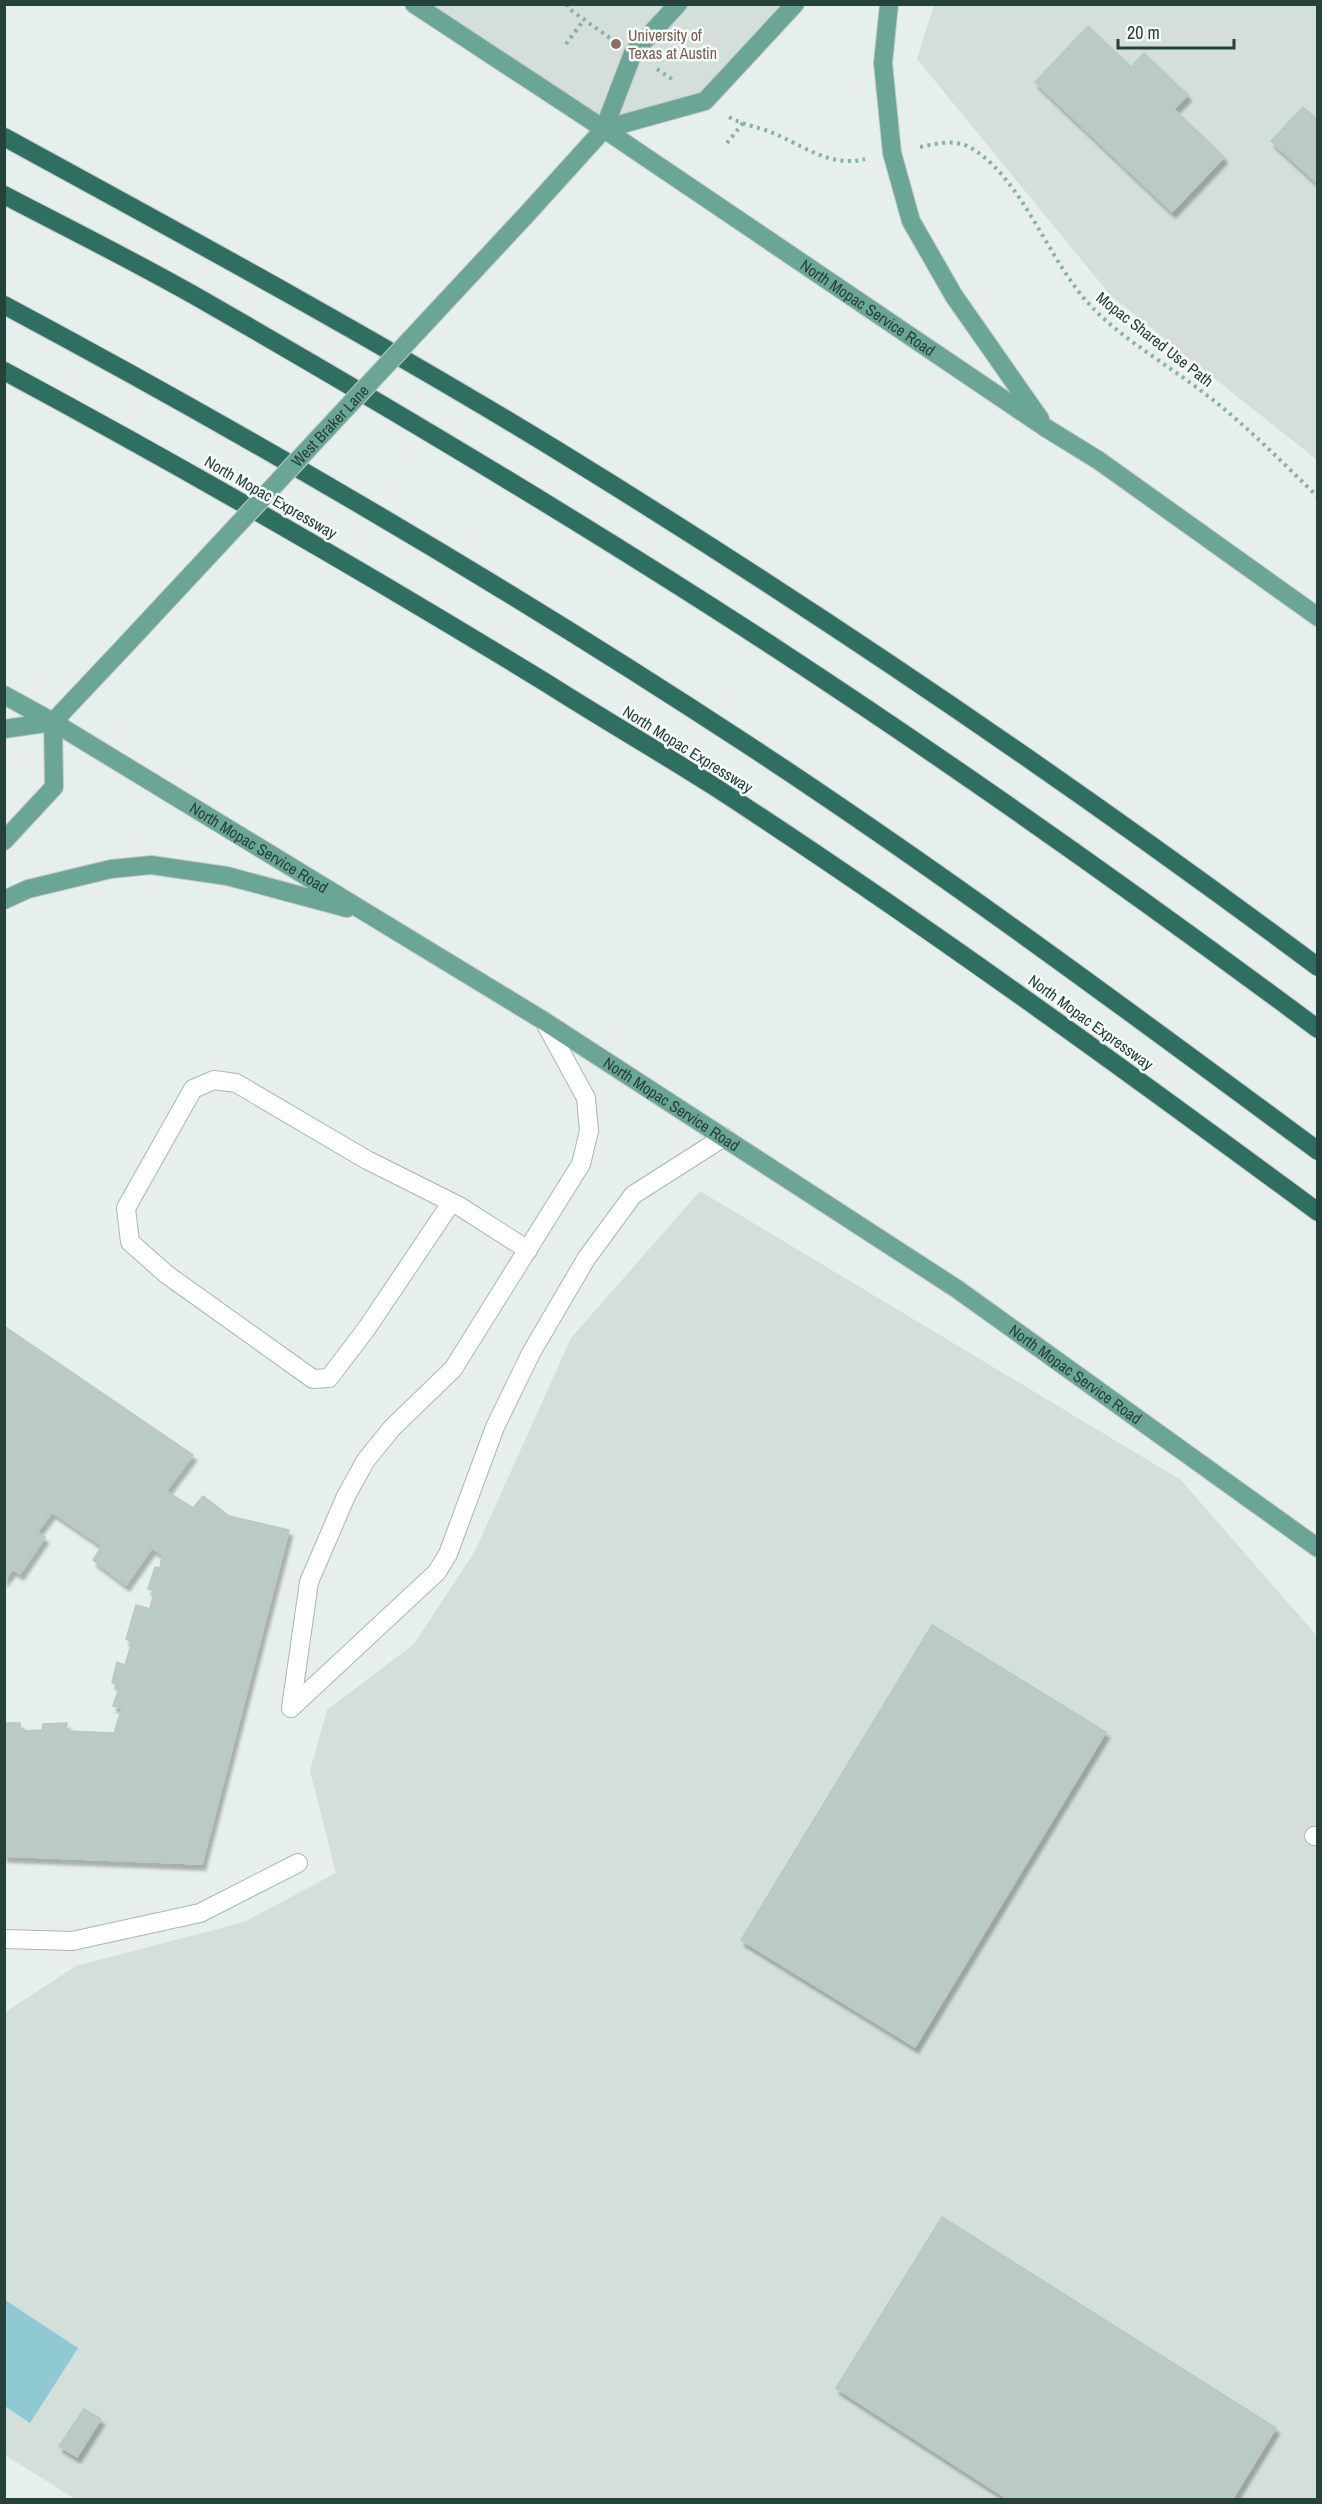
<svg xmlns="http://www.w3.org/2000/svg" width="1322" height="2504" font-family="'Archivo Narrow',sans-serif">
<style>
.built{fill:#d4dfda}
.water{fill:#8ec9d4}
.building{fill:#bbcac4;stroke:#b8c9c2;stroke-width:1.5;filter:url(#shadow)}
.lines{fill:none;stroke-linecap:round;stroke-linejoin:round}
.minor-casing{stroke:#a8b8b2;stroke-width:20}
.major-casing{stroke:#c2cac8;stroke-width:20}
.highway-casing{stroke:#c2cac8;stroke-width:20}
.path{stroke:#86b3a5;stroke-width:4;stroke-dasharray:3 4.5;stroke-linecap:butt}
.minor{stroke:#fff;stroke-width:18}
.major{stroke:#6aa596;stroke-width:18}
.highway{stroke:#2f6f62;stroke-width:18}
.major-bridge-casing{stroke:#c2cac8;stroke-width:20;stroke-linecap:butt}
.major-bridge{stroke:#6aa596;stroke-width:18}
.education-dot{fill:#8d6e63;stroke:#f7fbf9;stroke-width:2}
.labels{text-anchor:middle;stroke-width:5;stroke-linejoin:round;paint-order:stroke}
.education-label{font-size:16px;fill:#785e54;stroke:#f7fbf9;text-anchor:start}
.street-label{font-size:16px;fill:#24423a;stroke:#f7fbf9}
</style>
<defs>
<filter id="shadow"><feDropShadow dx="3.5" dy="6" stdDeviation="1.5" flood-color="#0004"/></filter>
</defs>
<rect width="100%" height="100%" fill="#e6efeb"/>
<g class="built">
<polygon points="414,5 795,5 705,101 604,129"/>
<polygon points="934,5 1317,5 1317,460 1111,296 917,59"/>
<polygon points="700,1191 1181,1480 1317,1636 1317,2499 75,2499 5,2455 4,2013 76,1966 244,1922 336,1873 310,1771 327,1710 414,1644 475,1551 571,1338"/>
</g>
<polygon class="water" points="5,2300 78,2348 30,2423 5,2406"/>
<g class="building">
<polygon points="1088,26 1131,67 1144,53 1188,95 1174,109 1224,157 1172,212 1035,82"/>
<polygon points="1303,107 1318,120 1318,184 1271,141"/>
<polygon points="4,1326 193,1455 166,1491 193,1508 203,1496 229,1516 289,1530 202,1864 4,1856 4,1723 20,1723 21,1731 42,1730 43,1724 67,1723 66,1731 114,1733 122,1708 113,1706 120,1685 112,1683 117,1662 125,1665 132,1642 126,1639 136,1605 150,1609 154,1591 148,1589 155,1567 160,1568 162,1555 152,1548 126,1585 93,1560 102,1546 52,1512 37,1532 45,1537 20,1574 13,1569 4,1580"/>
<polygon points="932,1625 1106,1732 915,2047 741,1940"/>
<polygon points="942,2217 1276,2428 1232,2500 1009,2500 836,2388"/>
<polygon points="84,2409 101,2419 77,2457 59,2446"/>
</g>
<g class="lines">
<g class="minor-casing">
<g id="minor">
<polyline points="451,1203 367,1328 329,1378 313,1379 166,1274 130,1242 126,1208 193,1089 214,1080 236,1083 367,1160 459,1206 528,1250"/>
<polyline points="291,1708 309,1582 346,1496 366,1460 392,1428 453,1369 581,1164 589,1131 586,1098 544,1021"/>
<polyline points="291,1708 437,1572 448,1554 495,1427 531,1353 586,1259 633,1195 724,1137"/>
<polyline points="1314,1836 1318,1836"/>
<polyline points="4,1939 72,1941 200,1913 298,1863"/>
</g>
</g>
<g class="major-casing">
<g id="major">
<path id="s1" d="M414 4 604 129 1046 428 1098 460 1318 617"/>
<polyline points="889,4 883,63 892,153 911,221 954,296 1040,419"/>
<polyline points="604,129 705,101 795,4"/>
<polyline points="527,214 604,129 633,53 678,4"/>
<path id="s2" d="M4 695 53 722 544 1021 957 1289 1318 1548"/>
<polyline points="4,729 53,722 120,651"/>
<polyline points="4,841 54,787 53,722"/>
<polyline points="4,900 28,889 111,869 151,865 227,876 347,908"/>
</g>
</g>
<g class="highway-casing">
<g id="highway">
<path d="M4 137C189 238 375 339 555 449 817 610 1071 783 1318 967"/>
<path d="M4 195C73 231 144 266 211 305 404 416 595 530 780 651 963 771 1142 898 1318 1029"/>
<path d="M4 305C258 441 507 587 748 745 943 873 1130 1012 1318 1151"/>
<path d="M4 371C188 470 370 575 548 684 603 719 660 752 715 787 921 921 1120 1066 1318 1212"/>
</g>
</g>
<g class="path">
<polyline points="567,4 568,8 610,38"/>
<polyline points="566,44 583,21"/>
<polyline points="657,69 673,80"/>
<path d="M729 117C743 125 759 127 773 133 804 146 831 168 865 159"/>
<polyline points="727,143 743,123"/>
<path d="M920 147C939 143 958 138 976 151 1025 185 1048 259 1089 304 1119 337 1168 365 1204 393 1245 424 1281 461 1318 497"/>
</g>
<use href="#minor" class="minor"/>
<use href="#major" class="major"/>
<use href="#highway" class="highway"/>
<g class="major-bridge-casing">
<g id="major-bridge">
<path id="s3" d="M120 651 527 214"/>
</g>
</g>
<use href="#major-bridge" class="major-bridge"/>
</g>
<circle class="education-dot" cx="616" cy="44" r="6"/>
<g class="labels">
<g class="education-label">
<text x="628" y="41">University of<tspan x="628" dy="18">Texas at Austin</tspan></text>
</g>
<g class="street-label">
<text dy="6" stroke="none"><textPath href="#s1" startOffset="546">North Mopac Service Road</textPath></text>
<text transform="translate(1155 339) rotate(38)" y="6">Mopac Shared Use Path</text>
<text dy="6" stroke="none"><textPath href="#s3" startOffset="308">West Braker Lane</textPath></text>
<text transform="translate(271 497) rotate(30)" y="6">North Mopac Expressway</text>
<text transform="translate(688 749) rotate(32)" y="6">North Mopac Expressway</text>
<text dy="6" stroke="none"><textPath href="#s2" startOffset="297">North Mopac Service Road</textPath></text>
<text transform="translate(1091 1022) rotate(36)" y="6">North Mopac Expressway</text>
<text dy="6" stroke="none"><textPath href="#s2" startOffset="783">North Mopac Service Road</textPath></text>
<text dy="6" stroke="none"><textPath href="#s2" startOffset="1269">North Mopac Service Road</textPath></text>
</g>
</g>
<rect width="1322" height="2504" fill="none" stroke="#24423a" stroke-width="12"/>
<path d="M1118 39v9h116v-9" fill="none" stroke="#24423a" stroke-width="3"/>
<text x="1127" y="39" font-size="18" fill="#24423a" stroke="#f7fbf9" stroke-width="4.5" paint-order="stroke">20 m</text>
</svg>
